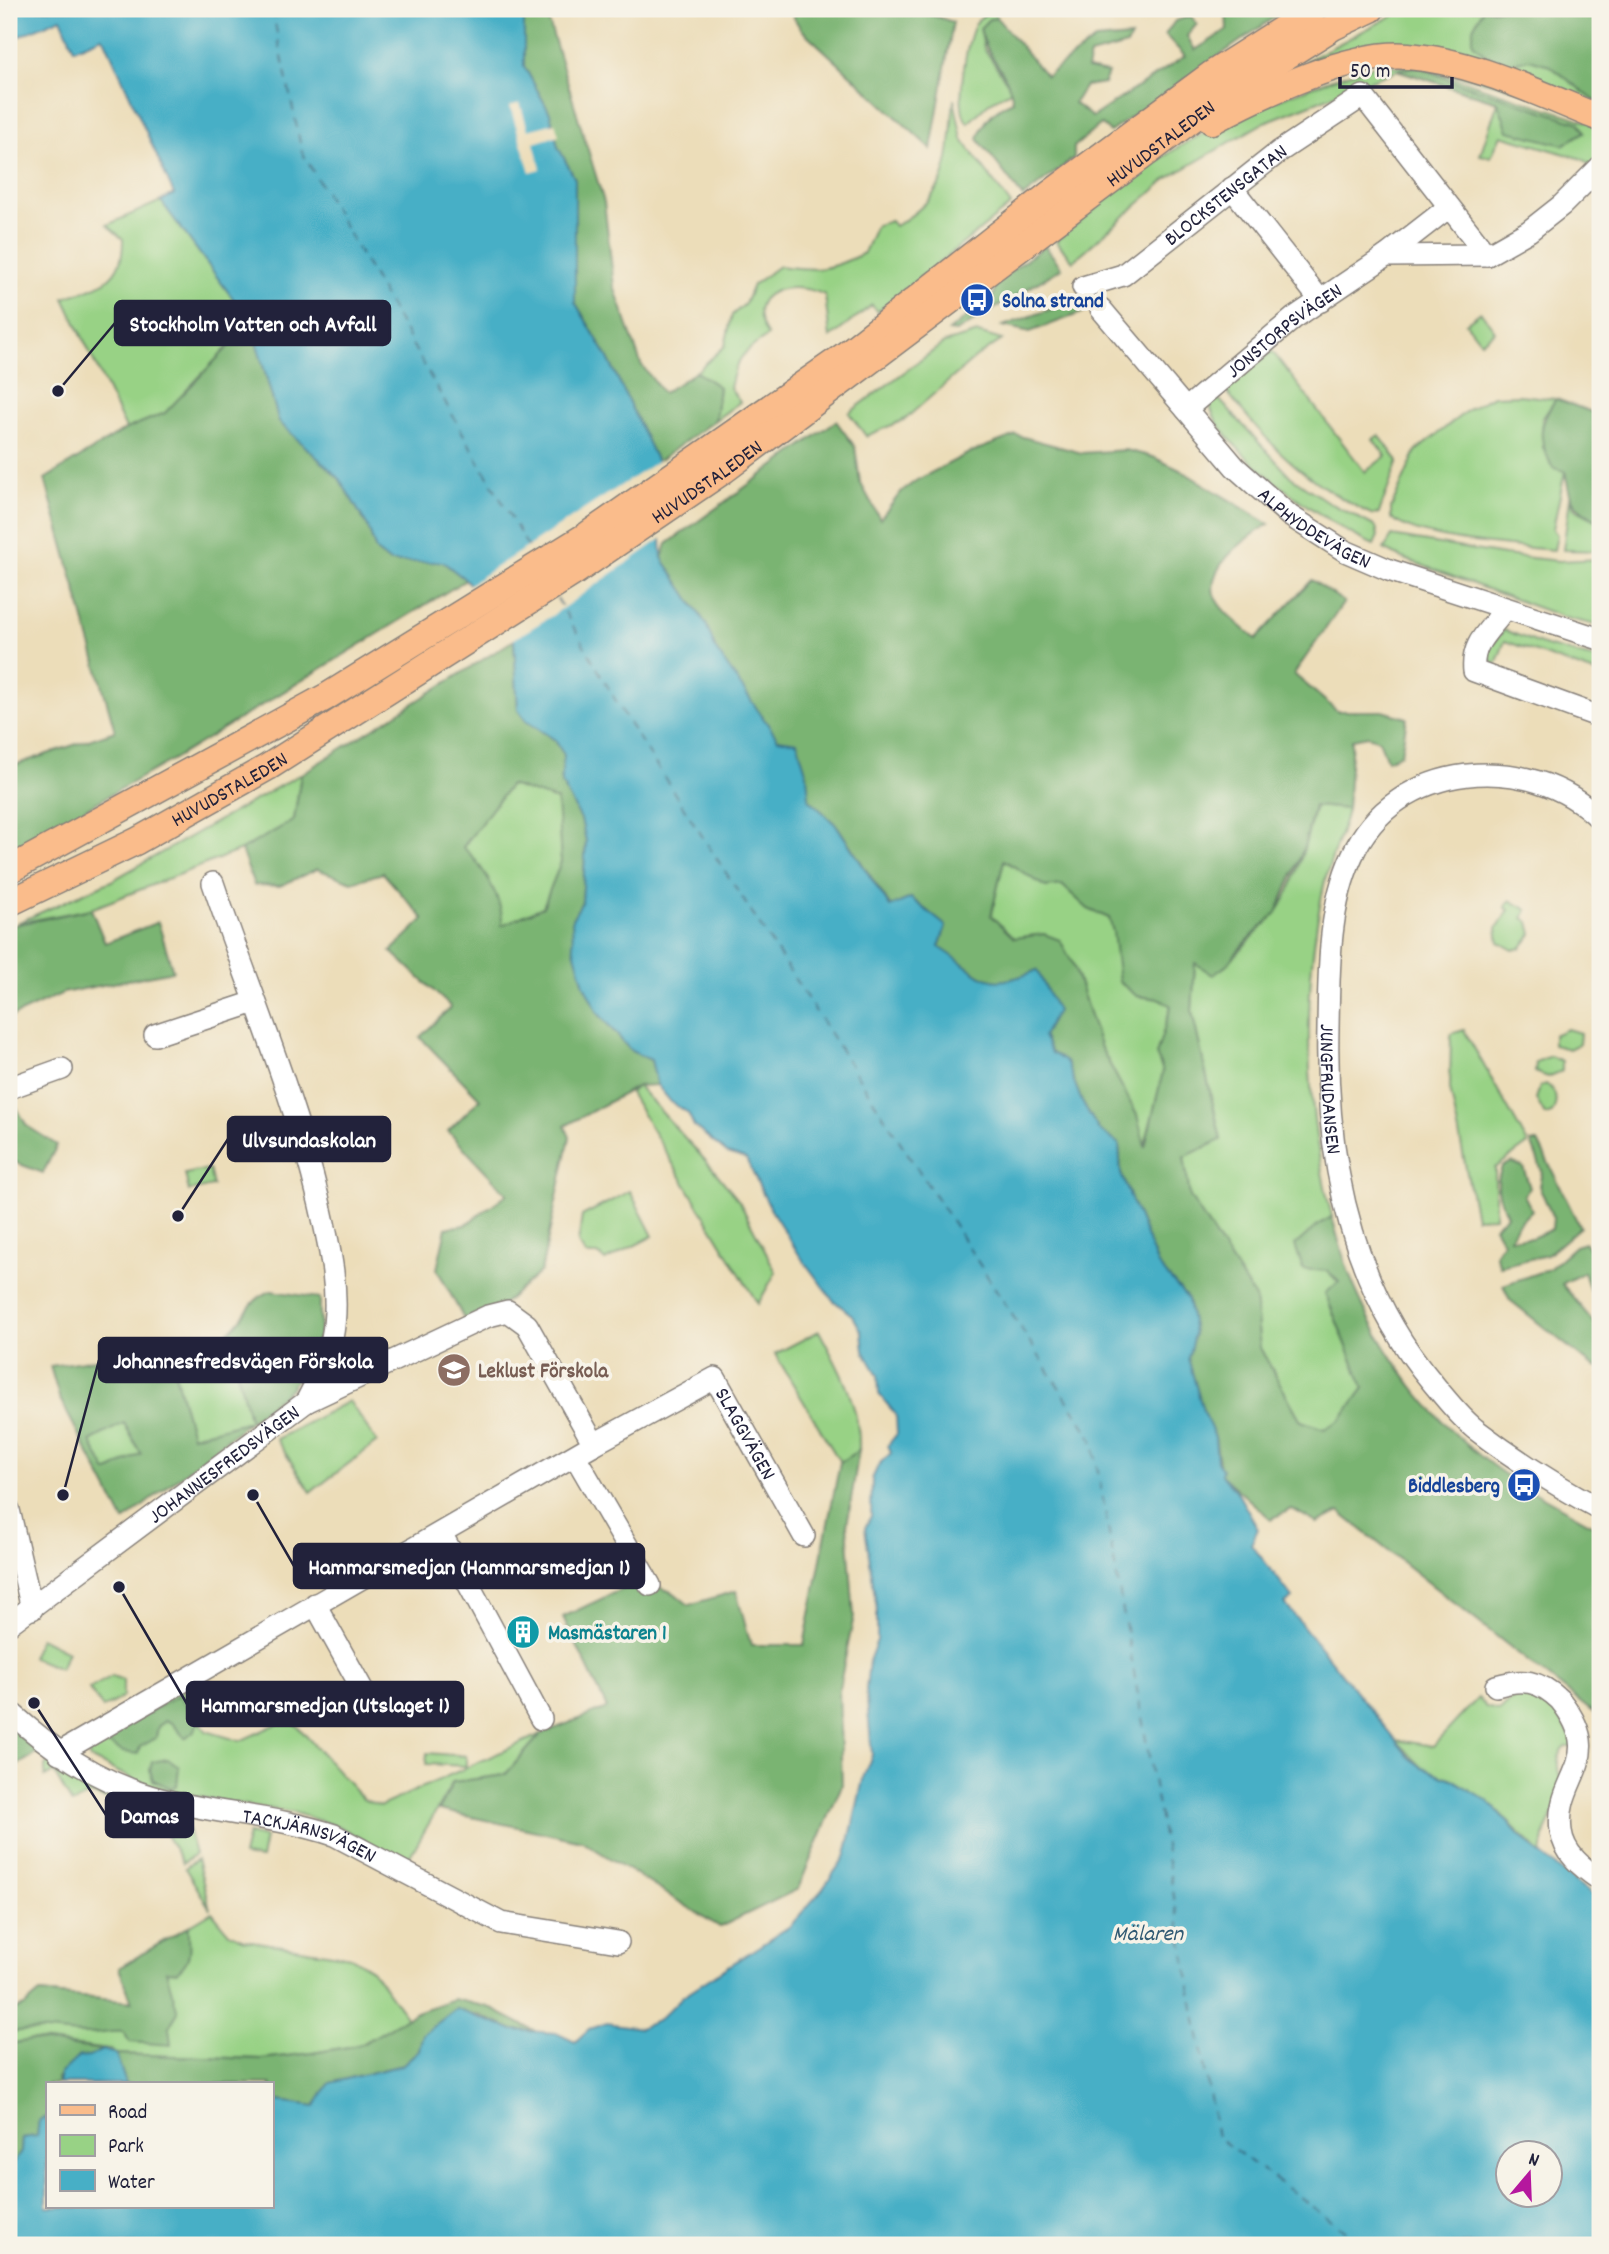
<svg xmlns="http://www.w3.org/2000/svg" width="1609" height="2254" font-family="Dekko,sans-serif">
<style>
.green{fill:#98d285;stroke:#5d7a60;stroke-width:2}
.forest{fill:#7ab472;stroke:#4e6b56;stroke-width:2;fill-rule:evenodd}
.water{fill:#47afc6;stroke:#346880;stroke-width:2;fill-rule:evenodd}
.pier{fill:#ecddb9}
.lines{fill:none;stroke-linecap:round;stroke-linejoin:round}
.ferry{stroke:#315a73;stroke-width:2;stroke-dasharray:9 7;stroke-linecap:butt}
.minor-casing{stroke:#87807a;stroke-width:24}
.major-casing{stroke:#87807a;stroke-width:29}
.minor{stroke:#fff;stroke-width:21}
.major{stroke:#fabc8b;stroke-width:26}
.labels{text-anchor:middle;stroke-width:7;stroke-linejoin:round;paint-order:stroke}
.street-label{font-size:21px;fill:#22223b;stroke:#f7f3e8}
.transit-label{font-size:21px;font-weight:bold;fill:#164399;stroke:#f7f3e8;text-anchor:start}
.education-label{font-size:21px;font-weight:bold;fill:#785e54;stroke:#f7f3e8;text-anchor:start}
.culture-label{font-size:21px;font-weight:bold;fill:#0d838f;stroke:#f7f3e8;text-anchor:start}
.water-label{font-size:23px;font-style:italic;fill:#315a73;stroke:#f7f3e8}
.leader{fill:none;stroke:#22223b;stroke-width:2.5}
.callout-dot{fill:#22223b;stroke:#f7f3e8;stroke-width:2.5}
.callout{fill:#22223b;stroke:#22223b;stroke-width:2.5}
.callout-label{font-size:23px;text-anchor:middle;font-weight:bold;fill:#fff}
</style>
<rect width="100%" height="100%" fill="#f7f3e8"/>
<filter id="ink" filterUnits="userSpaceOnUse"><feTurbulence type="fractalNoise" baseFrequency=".0143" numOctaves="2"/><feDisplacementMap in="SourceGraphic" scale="14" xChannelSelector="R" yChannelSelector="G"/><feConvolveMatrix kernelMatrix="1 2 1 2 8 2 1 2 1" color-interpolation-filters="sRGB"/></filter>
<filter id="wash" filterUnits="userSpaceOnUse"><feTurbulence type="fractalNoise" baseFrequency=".00686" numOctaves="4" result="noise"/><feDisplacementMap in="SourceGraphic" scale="28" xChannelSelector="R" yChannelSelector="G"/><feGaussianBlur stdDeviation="1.57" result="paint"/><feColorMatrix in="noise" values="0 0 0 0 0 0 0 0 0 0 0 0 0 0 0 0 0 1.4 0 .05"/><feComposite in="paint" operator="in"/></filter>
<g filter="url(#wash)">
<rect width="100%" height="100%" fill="#ecddb9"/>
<g class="green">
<polygon points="1405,9 1600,9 1600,108 1352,51 1306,61"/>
<path d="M993 10 997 18 989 19 980 28 984 48 1012 90 990 102 968 123C954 109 966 40 976 23 979 17 987 14 993 10Z"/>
<path d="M1372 66H1418L1600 126V174L1582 159 1501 135 1491 157 1480 155 1498 102 1397 70 1265 122 1168 178 1073 261 1056 241C1097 207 1138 171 1184 144 1244 110 1307 87 1372 66Z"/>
<path d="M954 99 962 139 1011 205 877 312 872 305 830 338 825 295C792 279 738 290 768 336 743 352 736 358 730 388L740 402 715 420 719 387 696 372 725 346 732 315 745 304 753 285 779 266C818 271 828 271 864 253L876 225 891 221 895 226C954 192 948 160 954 99Z"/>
<path d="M161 201 251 323 165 413 126 429 64 298C98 286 124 282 123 239L107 225Z"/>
<polygon points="1481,312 1495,331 1481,342 1466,323"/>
<polygon points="978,333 1002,340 975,358 904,420 866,436 849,413 944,343"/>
<path d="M1272 351 1365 472 1386 456 1373 439 1379 435 1398 461 1379 513 1373 515C1305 482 1270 447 1224 388Z"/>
<path d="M1520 395 1556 399 1542 419 1543 448 1565 471 1553 529 1557 535 1554 550C1514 546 1421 542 1391 518V508L1416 451 1469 409 1493 396Z"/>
<path d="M1216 396 1291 477 1328 502 1376 527 1378 536 1374 545C1334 529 1216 448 1210 404Z"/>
<polygon points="1570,498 1575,509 1600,522 1600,551 1563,550"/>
<polygon points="1392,536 1504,555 1559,561 1600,559 1600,626 1566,618 1402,558 1384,549"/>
<polygon points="1504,630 1546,646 1600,660 1600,675 1505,641 1493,672 1489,670 1492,660 1482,657"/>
<polygon points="301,774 294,820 241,850 91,909 17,923 111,881"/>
<polygon points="510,785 558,800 561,862 543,907 501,926 463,847"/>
<path d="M1315 806 1347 809C1342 835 1330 858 1324 885 1301 992 1305 1111 1332 1217L1319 1224 1327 1271 1339 1283 1325 1293 1364 1388 1340 1420 1324 1429 1301 1421 1260 1348 1255 1298 1190 1197 1184 1156 1221 1139 1192 1012 1195 963 1226 966C1241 947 1259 932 1275 914 1294 893 1308 834 1315 806Z"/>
<polygon points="1004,860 1046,887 1062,885 1088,909 1109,918 1137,996 1160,999 1171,1006 1166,1024 1164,1071 1144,1148 1137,1115 1100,1046 1073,964 1044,934 1014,938 991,916"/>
<polygon points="1510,900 1527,910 1523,918 1529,922 1532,934 1521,948 1513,950 1499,942 1497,928 1509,910 1505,907"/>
<polygon points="1567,1029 1580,1033 1579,1044 1569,1049 1553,1045 1553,1035"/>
<polygon points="1464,1030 1528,1144 1495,1168 1495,1217 1476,1218 1450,1089 1451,1034"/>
<polygon points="1550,1056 1562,1061 1562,1071 1548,1077 1535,1072 1536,1062"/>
<path d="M1546 1084C1557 1091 1558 1102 1552 1113L1545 1115 1536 1099 1540 1086Z"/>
<polygon points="638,1086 713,1169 739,1201 776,1272 758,1304 630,1093"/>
<polygon points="209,1169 213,1186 189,1191 185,1174"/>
<polygon points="630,1191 653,1236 605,1261 600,1255 586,1255 578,1243 582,1216"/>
<path d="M819 1331C839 1368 861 1407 859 1450L840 1462 775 1354Z"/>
<polygon points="227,1333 250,1421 192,1436 168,1348"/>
<polygon points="349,1401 377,1442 311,1492 276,1439"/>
<polygon points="124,1422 141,1454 107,1472 90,1441"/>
<polygon points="40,1638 68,1652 60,1669 31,1657"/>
<polygon points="112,1676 123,1680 123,1697 103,1708 89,1689"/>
<polygon points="181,1688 206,1731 240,1741 290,1718 364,1800 381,1806 541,1734 505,1775 453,1782 406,1863 340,1827 295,1813 180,1794 137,1781 89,1758 88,1744"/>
<path d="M1521 1689 1547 1699 1578 1747H1566C1554 1758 1556 1773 1566 1786L1545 1831 1541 1855 1488 1801 1452 1779 1423 1768 1395 1740 1433 1746 1478 1698 1486 1707 1500 1711Z"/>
<polygon points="427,1753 466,1756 466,1766 426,1764"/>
<polygon points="50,1760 97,1788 140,1805 135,1809 90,1794 72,1804 54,1772 45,1777 45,1766"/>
<polygon points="186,1822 195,1854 183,1863 166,1835"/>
<polygon points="248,1834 265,1838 261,1859 243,1856"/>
<polygon points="197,1859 210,1909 185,1868"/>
<polygon points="212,1912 229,1933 245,1940 351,1957 372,1970 407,2018 360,2045 312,2053 261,2059 116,2054 110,2050 32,2040 9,2044 9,2012 25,2006 40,1993 132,2002 119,1968"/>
</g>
<g class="forest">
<polygon points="524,9 545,9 604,202 614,286 641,364 663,393 696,372 719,387 715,420 657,462 608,358 575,302 575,179 558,147 550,113 524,66"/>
<polygon points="793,9 913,9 953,22 931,149 801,29 794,18"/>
<path d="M1226 9H1286L1110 132 1101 124 1074 147V158L1023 197 978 139C983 121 995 108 1013 101 1009 71 986 58 980 28L989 19 997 18 1046 76 1095 40 1131 37 1127 45 1090 55 1087 69 1108 73 1104 83 1085 86 1074 103 1092 117 1185 56 1165 35 1175 21 1191 16 1197 24 1187 36 1195 50 1227 30Z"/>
<polygon points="1483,9 1600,9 1600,105 1549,65 1529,59 1510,64 1485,55 1473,43 1473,28"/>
<polygon points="1418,66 1452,81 1580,123 1584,132 1563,145 1508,131 1498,102 1397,70"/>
<polygon points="1045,246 1062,268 956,332 949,331 994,295 996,282"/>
<polygon points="1082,298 1092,309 1030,332 1003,326"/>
<polygon points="251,323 279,422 339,478 368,527 376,551 390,562 443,562 466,580 177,757 9,852 9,767 115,731 45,479 126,429 165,413"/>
<path d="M1556 399 1600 415V522C1571 506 1571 503 1565 471L1553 468C1538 440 1537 426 1556 399Z"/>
<path d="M836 421 855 447 860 482 880 519 902 491 917 480 969 453 1016 435 1082 453 1126 450 1153 457 1180 470 1269 524C1248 537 1207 565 1214 594 1219 611 1243 627 1256 639L1312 580 1344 602 1294 674 1337 711H1383L1407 718 1401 754 1387 760 1379 740 1368 736 1352 739 1347 809 1314 806 1304 848 1277 912 1242 946 1226 966 1213 975 1195 963 1192 1012 1221 1140 1184 1157 1190 1197 1255 1298 1260 1348 1301 1421 1324 1429 1340 1420 1364 1388 1325 1293 1339 1282 1327 1271 1303 1269 1295 1245 1319 1224 1332 1217C1339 1241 1345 1266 1355 1288 1386 1361 1438 1428 1503 1473 1534 1494 1568 1510 1600 1529V1718L1339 1512 1317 1523 1292 1509 1271 1519 1221 1475 1215 1437 1204 1414 1188 1358 1194 1334 1188 1299 1158 1265 1121 1174 1119 1144 1099 1130 1082 1102 1067 1063 1051 1052 1043 1036 1037 970 1010 982H989L939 947 946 926 911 898 891 907 837 826 809 799 807 775 756 712 716 650 706 624 662 558 667 544ZM1004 860 1046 887 1062 885 1088 909 1109 918 1113 932 1119 982 1137 996 1160 999 1171 1006 1156 1055 1163 1071 1145 1147 1137 1115 1100 1046 1073 964 1060 940 1044 934 1014 938 991 916Z"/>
<path d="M514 640 518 710 526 721 555 740 564 755 561 782 581 819 586 841 582 902 572 919 598 1013 631 1051 651 1060 657 1085 638 1086 565 1126 570 1137 541 1271 502 1305 464 1319 437 1269 446 1228 465 1225 507 1194 448 1131 480 1099 420 1037 451 1007 391 951 424 919 383 873 352 882 317 869 280 886 254 885 241 850 294 820 301 774ZM510 785 557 800 561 862 543 907 502 925C504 900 481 863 463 847Z"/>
<polygon points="91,909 105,943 158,922 173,971 63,993 9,1018 9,926"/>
<polygon points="10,1096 27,1126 57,1145 43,1173 9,1160"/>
<path d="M1531 1142H1538L1580 1227 1547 1255 1500 1266 1495 1254 1503 1242 1494 1227 1507 1215C1499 1199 1494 1185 1502 1167L1512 1162 1523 1167 1530 1188 1524 1195 1532 1210 1518 1224 1510 1238H1532L1552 1229 1553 1218 1539 1186 1542 1171Z"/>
<polygon points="1585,1243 1600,1265 1600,1304 1590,1291 1584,1272 1562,1284 1600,1330 1600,1369 1591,1365 1510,1300 1503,1285 1549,1269 1575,1246"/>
<path d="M271 1291 320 1298V1333L312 1355 290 1389 124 1521 59 1397 50 1366 168 1348 192 1436 250 1421 227 1333C248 1317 245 1302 271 1291ZM124 1423 141 1454 107 1472 90 1441Z"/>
<polygon points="859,1450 847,1525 854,1616 839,1688 842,1785 798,1889 720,1927 582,1841 439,1810 453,1782 505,1775 541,1734 607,1708 563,1617 641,1580 674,1593 689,1605 736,1591 751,1645 804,1645 840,1462"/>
<polygon points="179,1695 198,1722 195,1730 185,1738 172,1723 165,1720 158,1727 156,1738 140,1747 138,1754 123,1752 107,1743 106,1738"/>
<polygon points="12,1729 39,1752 11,1769 9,1731"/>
<polygon points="167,1759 179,1767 177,1786 170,1788 153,1780 150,1770 152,1762"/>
<path d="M189 1926C188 1945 195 1958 177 1972L166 1971 178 2012 169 2027 171 2045 130 2042 123 2032C109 2031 96 2035 83 2034 57 2033 34 2028 9 2032V2012L25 2006 40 1993 132 2002 119 1968Z"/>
<polygon points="453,1999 488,2007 535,2031 513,2030 477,2014 424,2034 419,2050 402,2065 330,2083 315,2106 271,2100 271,2084 126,2084 116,2054 261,2059 312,2053 360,2045 417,2012"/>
<polygon points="32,2040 102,2050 89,2057 79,2056 57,2079 58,2084 47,2084 47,2117 39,2120 37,2136 22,2138 21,2152 9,2171 9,2044"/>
</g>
<g class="water">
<path d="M9 9H524V66L550 113 558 147 575 179V302L608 358 657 462 662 558 706 624 716 650 778 739 797 742 807 775 809 799 837 826 890 907 911 898 946 926 939 947C983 974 983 994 1037 970L1057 1011 1043 1036 1051 1052 1067 1063 1082 1102 1099 1130 1119 1144 1121 1174 1158 1265 1188 1299 1194 1334 1188 1358 1204 1414 1215 1437 1217 1461 1222 1469 1221 1475 1236 1490 1258 1529 1251 1544 1293 1598 1285 1604 1409 1757 1423 1768 1452 1779 1488 1801 1530 1846 1600 1901V2245H9V2171L21 2152 22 2138 37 2136 39 2120 47 2117V2207H271V2100L315 2106 330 2083 402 2065 419 2050 423 2034 456 2009 513 2030 556 2033 575 2042 589 2029 607 2023 639 2028 658 2021 683 1996 790 1926 822 1890 846 1855 864 1775 872 1755 866 1689 869 1661 877 1640V1610L865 1528 871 1516 872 1479 879 1464 891 1453 888 1445 897 1434 896 1415 879 1394 878 1375 864 1351 862 1332 853 1316 833 1300 800 1256 771 1210 746 1159 727 1153 694 1126 688 1113 671 1102 657 1085 651 1060 631 1051 598 1013 584 985 573 946 572 919 582 902 586 841 581 819 561 782 564 755 555 740 526 721 518 710 514 640 466 580 443 562H390L376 551 368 527 339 478 279 422 251 323 161 201 174 194 105 40 102 37 74 49 61 18 13 39 9 33ZM1508 2152H1550V2194H1508Z"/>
<polygon points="102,2050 116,2054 126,2084 58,2084 60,2074 79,2056 89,2057"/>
</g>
<g class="pier">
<polygon points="520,103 528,130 555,123 559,135 534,143 541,169 530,172 510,106"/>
<polygon points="660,460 664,537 553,615 511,641 467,586"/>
</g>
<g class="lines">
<g class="ferry">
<polyline points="272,9 302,152 532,554"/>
<polyline points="557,598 627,720 1092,1438 1217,2137 1365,2245"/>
</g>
</g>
</g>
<g filter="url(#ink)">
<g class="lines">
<g class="minor-casing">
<g id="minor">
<polyline points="1232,188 1321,301"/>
<polyline points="1386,256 1449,207"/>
<path id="s1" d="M1083 287 1123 275 1280 151 1363 96 1487 255"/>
<path id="s2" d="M1101 309 1235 467 1290 516 1345 551 1389 570 1600 639"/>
<path id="s3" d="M1186 409 1294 318 1386 256 1487 255 1529 231 1562 205 1600 167"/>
<path d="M1505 609C1490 631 1471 642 1474 671L1600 717"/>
<path id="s4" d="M1600 819C1530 749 1395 760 1352 856 1328 908 1329 972 1328 1028 1325 1155 1349 1283 1432 1382 1445 1398 1459 1416 1475 1429 1514 1459 1557 1486 1600 1509"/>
<polyline points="155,1035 255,1002"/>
<polyline points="9,1088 62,1069"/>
<polyline points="306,1402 488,1316 508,1311 527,1325 594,1444"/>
<polyline points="575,1456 650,1585"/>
<polyline points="9,1510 32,1609"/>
<polyline points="441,1533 541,1719"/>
<polyline points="315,1604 376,1714"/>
<path id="s5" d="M9 1624 306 1402C317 1381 328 1361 332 1338 341 1294 329 1244 319 1201 293 1092 249 989 213 883"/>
<path d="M1496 1686C1522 1678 1539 1680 1560 1700 1609 1761 1554 1776 1561 1831 1564 1854 1583 1868 1600 1880"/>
<path id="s6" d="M9 1711C51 1749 95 1780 150 1796 210 1814 274 1815 334 1835L501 1923 618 1942"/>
<path id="s7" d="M59 1753 594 1444 715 1378 804 1536"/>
</g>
</g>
<g class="major-casing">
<g id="major">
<path d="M1212 121C1262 94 1351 51 1408 56 1474 61 1539 94 1600 118"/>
<polyline points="9,870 326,697 589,534 844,356 1050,194 1212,74 1314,9"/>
<path id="s8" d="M9 903 137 841 268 767 573 573 724 470 1224 95 1333 27 1371 9"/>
</g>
</g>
<use href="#minor" class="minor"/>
<use href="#major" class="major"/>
</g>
</g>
<defs>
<g id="bus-disc" transform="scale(1.75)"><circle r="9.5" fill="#1a4fb4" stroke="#f7f3e8"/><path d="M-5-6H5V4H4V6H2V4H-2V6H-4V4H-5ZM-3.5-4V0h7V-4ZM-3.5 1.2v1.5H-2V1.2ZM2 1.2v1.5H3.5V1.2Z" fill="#fff"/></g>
<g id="school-disc" transform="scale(1.75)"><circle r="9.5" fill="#8d6e63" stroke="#f7f3e8"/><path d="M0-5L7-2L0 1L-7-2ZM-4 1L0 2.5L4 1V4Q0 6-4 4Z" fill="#fff"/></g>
<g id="building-disc" transform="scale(1.75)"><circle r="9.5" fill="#0f9aa8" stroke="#f7f3e8"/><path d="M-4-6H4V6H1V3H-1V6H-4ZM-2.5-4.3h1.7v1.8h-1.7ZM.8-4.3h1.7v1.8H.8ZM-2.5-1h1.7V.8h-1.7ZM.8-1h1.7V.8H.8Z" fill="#fff"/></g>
</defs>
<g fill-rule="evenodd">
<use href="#bus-disc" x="977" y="300"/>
<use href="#school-disc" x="454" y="1370"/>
<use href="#bus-disc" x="1524" y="1485"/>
<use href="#building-disc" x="523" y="1632"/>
</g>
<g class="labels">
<g class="street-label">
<text dy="7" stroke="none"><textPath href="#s8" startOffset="1382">HUVUDSTALEDEN</textPath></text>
<text dy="7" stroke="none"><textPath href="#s1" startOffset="172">BLOCKSTENSGATAN</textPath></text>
<text dy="7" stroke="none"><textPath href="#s3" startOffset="126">JONSTORPSVÄGEN</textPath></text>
<text dy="7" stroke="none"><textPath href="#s8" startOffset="816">HUVUDSTALEDEN</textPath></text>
<text dy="7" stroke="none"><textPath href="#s2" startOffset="308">ALPHYDDEVÄGEN</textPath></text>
<text dy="7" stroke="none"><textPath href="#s8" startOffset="248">HUVUDSTALEDEN</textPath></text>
<text dy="7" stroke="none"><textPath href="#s4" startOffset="528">JUNGFRUDANSEN</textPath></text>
<text dy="7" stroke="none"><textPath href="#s7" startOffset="819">SLAGGVÄGEN</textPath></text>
<text dy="7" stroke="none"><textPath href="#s5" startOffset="268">JOHANNESFREDSVÄGEN</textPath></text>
<text dy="7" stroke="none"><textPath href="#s6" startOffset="331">TACKJÄRNSVÄGEN</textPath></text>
</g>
<g class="transit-label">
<text x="1002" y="307">Solna strand</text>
<text x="1500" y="1492" text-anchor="end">Biddlesberg</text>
</g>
<g class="education-label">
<text x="478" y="1377">Leklust Förskola</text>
</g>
<g class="culture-label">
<text x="548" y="1639">Masmästaren 1</text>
</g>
<g class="water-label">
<text x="1148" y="1940">Mälaren</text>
</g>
</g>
<path class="leader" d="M58 391L115 323M178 1216L228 1139M63 1495L99 1360M253 1495L294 1566M119 1587L187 1704M34 1703L106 1815"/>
<g class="callout-dot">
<circle cx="58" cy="391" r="7"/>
<circle cx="178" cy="1216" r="7"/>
<circle cx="63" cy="1495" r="7"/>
<circle cx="253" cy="1495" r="7"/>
<circle cx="119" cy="1587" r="7"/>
<circle cx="34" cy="1703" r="7"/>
</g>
<g class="callout">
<rect x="115" y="301" width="275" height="44" rx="7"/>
<rect x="228" y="1117" width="162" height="44" rx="7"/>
<rect x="99" y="1338" width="288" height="44" rx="7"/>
<rect x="294" y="1544" width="350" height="44" rx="7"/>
<rect x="187" y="1682" width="276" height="44" rx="7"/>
<rect x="106" y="1793" width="87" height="44" rx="7"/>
</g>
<g class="callout-label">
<text x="253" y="331">Stockholm Vatten och Avfall</text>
<text x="309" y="1147">Ulvsundaskolan</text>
<text x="243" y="1368">Johannesfredsvägen Förskola</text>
<text x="469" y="1574">Hammarsmedjan (Hammarsmedjan 1)</text>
<text x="325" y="1712">Hammarsmedjan (Utslaget 1)</text>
<text x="150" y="1823">Damas</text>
</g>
<rect width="1609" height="2254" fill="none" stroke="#f7f3e8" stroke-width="35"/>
<rect x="46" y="2082" width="228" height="126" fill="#f7f3e8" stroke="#a29fa3" stroke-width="2"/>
<rect x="60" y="2105" width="35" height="10" fill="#fabc8b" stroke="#a29fa3" stroke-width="2"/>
<text x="108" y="2118" font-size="21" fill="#22223b">Road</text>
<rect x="60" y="2135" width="35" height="21" fill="#98d285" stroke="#a29fa3" stroke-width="2"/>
<text x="108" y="2152" font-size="21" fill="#22223b">Park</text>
<rect x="60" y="2170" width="35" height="21" fill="#47afc6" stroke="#a29fa3" stroke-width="2"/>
<text x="108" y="2188" font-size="21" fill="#22223b">Water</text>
<g transform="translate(1529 2174) rotate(19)"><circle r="33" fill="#f7f3e8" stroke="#a29fa3" stroke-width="2"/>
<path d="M0-5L12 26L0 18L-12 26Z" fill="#b5179e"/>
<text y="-10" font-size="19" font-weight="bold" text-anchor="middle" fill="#22223b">N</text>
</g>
<path d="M1340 77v10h112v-10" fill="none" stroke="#22223b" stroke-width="3.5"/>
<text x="1350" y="77" font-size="21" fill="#22223b" stroke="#f7f3e8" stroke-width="5" paint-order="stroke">50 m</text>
</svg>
